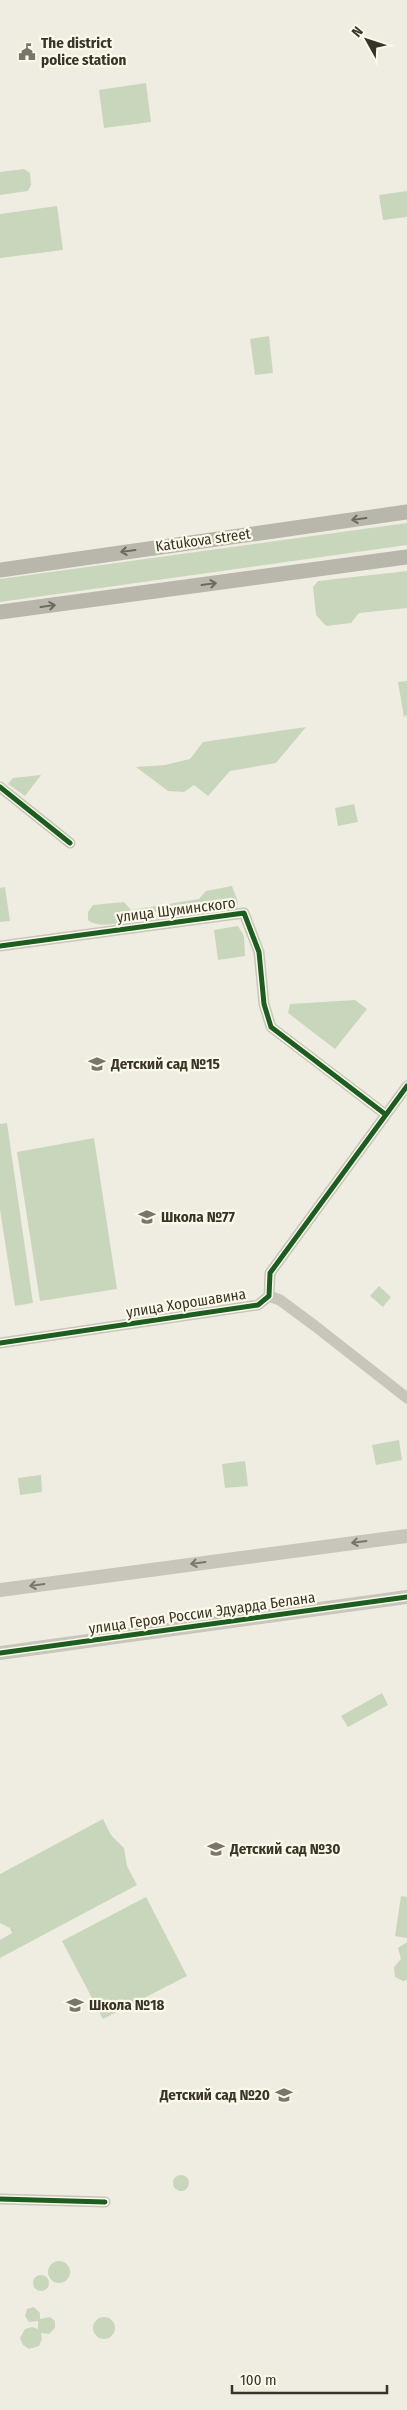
<svg xmlns="http://www.w3.org/2000/svg" width="407" height="2410" font-family="'Fira Sans Condensed',sans-serif">
<style>
.green{fill:#c8d7bb}
.lines{fill:none;stroke-linecap:round;stroke-linejoin:round}
.minor{stroke:#c8c5bb;stroke-width:11}
.tertiary{stroke:#c8c5bb;stroke-width:14}
.secondary{stroke:#b9b6ab;stroke-width:15}
.cycleway-casing{stroke:#fbf9ea;stroke-width:8}
.cycleway{stroke:#1b5e20;stroke-width:5}
.oneway{stroke:#6d685c}
.oneway2{stroke:#7a756a}
.labels{text-anchor:middle;stroke-width:4.5;stroke-linejoin:round;paint-order:stroke}
.poi-label{font-size:15px;font-weight:bold;fill:#3a3428;stroke:#fbf9ea;text-anchor:start}
.street-label{font-size:15px;fill:#3a3428;stroke:#fbf9ea}
</style>
<rect width="100%" height="100%" fill="#efede2"/>
<g class="green">
<polygon points="146,83 151,122 104,128 99,90"/>
<polygon points="24,169 30,173 31,185 28,191 0,195 0,172"/>
<polygon points="407,191 407,217 383,220 379,195"/>
<polygon points="57,206 63,250 0,258 0,214"/>
<polygon points="269,336 273,373 255,375 250,339"/>
<polygon points="407,523 407,545 0,602 0,579"/>
<polygon points="407,571 407,608 359,613 351,623 326,626 316,615 313,587 318,581"/>
<polygon points="407,681 407,715 404,717 398,682"/>
<polygon points="306,727 276,763 230,771 208,796 194,785 184,792 168,791 136,767 165,765 190,759 203,742"/>
<polygon points="41,775 25,796 8,784 13,778"/>
<polygon points="354,804 358,822 338,826 335,808"/>
<path d="M232 886 238 902 237 909 201 914 191 907 135 915C127 924 98 929 88 920V912L93 905 124 902 131 910 199 899 206 891Z"/>
<polygon points="5,887 10,921 0,922 0,888"/>
<polygon points="238,926 244,936 245,956 218,960 214,930"/>
<polygon points="355,1000 367,1009 335,1049 288,1013 290,1004"/>
<polygon points="7,1123 33,1303 15,1306 0,1210 0,1124"/>
<polygon points="94,1138 117,1289 40,1301 17,1152"/>
<polygon points="379,1286 391,1297 383,1307 370,1296"/>
<polygon points="399,1440 402,1460 376,1465 372,1445"/>
<polygon points="245,1461 248,1486 225,1488 222,1464"/>
<polygon points="41,1475 42,1492 20,1495 18,1478"/>
<polygon points="382,1693 388,1705 348,1727 341,1716"/>
<polygon points="103,1819 111,1835 124,1848 127,1866 137,1885 0,1958 0,1940 12,1933 10,1928 0,1923 0,1874"/>
<polygon points="401,1896 407,1897 407,1938 395,1936"/>
<polygon points="146,1897 187,1976 103,2019 62,1941"/>
<polygon points="407,1942 407,1980 403,1981 395,1977 394,1967 401,1959 398,1948"/>
<circle cx="181" cy="2183" r="8"/>
<circle cx="59" cy="2272" r="11"/>
<circle cx="41" cy="2283" r="8"/>
<polygon points="34,2307 40,2313 40,2319 50,2317 55,2321 55,2328 49,2334 41,2333 42,2339 39,2346 29,2349 23,2345 20,2338 25,2329 32,2327 38,2329 38,2321 29,2322 25,2316 27,2309"/>
<circle cx="104" cy="2328" r="11"/>
</g>
<g class="lines">
<g class="minor">
<polyline points="0,787 70,843"/>
<polyline points="0,946 244,913 259,952 264,1004 271,1027 385,1114"/>
<polyline points="269,1296 280,1300 315,1326 407,1398"/>
<polyline points="0,1343 258,1305 269,1296 270,1273 407,1086"/>
<polyline points="0,2199 105,2202"/>
</g>
<g class="tertiary">
<polyline points="0,1590 407,1536"/>
<polyline points="0,1653 407,1597"/>
</g>
<g class="secondary">
<polyline points="0,570 407,512"/>
<polyline points="0,612 407,557"/>
</g>
<g class="cycleway-casing">
<g id="cycleway">
<polyline points="0,787 70,843"/>
<polyline points="0,946 244,913 259,952 264,1004 271,1027 385,1114"/>
<polyline points="0,1343 258,1305 269,1296 270,1273 407,1086"/>
<polyline points="0,1653 407,1597"/>
<polyline points="0,2199 105,2202"/>
</g>
</g>
<use href="#cycleway" class="cycleway"/>
</g>
<defs><path id="oneway-shaft" d="M-6 0H5M1.5-3L5.5 0L1.5 3" fill="none" stroke-width="1.6" stroke-linecap="round" stroke-linejoin="round" transform="scale(1.25)"/></defs>
<g class="oneway">
<use href="#oneway-shaft" transform="translate(359 519) rotate(172)"/>
<use href="#oneway-shaft" transform="translate(128 551) rotate(172)"/>
<use href="#oneway-shaft" transform="translate(209 584) rotate(-8)"/>
<use href="#oneway-shaft" transform="translate(48 606) rotate(-8)"/>
</g>
<g class="oneway2">
<use href="#oneway-shaft" transform="translate(359 1542) rotate(173)"/>
<use href="#oneway-shaft" transform="translate(198 1563) rotate(172)"/>
<use href="#oneway-shaft" transform="translate(37 1585) rotate(172)"/>
</g>
<defs>
<g id="civic-bare" transform="scale(1.35)"><path d="M-.6-6.5H3V-4.5H.6V-3L4-1V1h2V6H-6V1h2V-1L-.6-3ZM-1.2 2.5V6h2.4V2.5Z" fill="#797569" stroke="#fbf9ea" stroke-width="2.5" paint-order="stroke"/></g>
<g id="school-bare" transform="scale(1.35)"><path d="M0-5L7-2L0 1L-7-2ZM-4 1L0 2.5L4 1V4Q0 6-4 4Z" fill="#797569" stroke="#fbf9ea" stroke-width="2.5" paint-order="stroke"/></g>
</defs>
<g fill-rule="evenodd">
<use href="#civic-bare" x="27" y="52"/>
<use href="#school-bare" x="97" y="1064"/>
<use href="#school-bare" x="147" y="1217"/>
<use href="#school-bare" x="216" y="1849"/>
<use href="#school-bare" x="75" y="2005"/>
<use href="#school-bare" x="284" y="2095"/>
</g>
<g class="labels">
<g class="poi-label">
<text x="41" y="48">The district<tspan x="41" dy="17">police station</tspan></text>
<text x="111" y="1069">Детский сад №15</text>
<text x="161" y="1222">Школа №77</text>
<text x="230" y="1854">Детский сад №30</text>
<text x="89" y="2010">Школа №18</text>
<text x="270" y="2100" text-anchor="end">Детский сад №20</text>
</g>
<g class="street-label">
<text transform="translate(203 540) rotate(-8)" y="5">Katukova street</text>
<text transform="translate(176 910) rotate(-7)" y="5">улица Шуминского</text>
<text transform="translate(186 1303) rotate(-9)" y="5">улица Хорошавина</text>
<text transform="translate(202 1613) rotate(-8)" y="5">улица Героя России Эдуарда Белана</text>
</g>
</g>
<g transform="translate(367 40) rotate(310)" stroke="#fbf9ea" stroke-width="4" paint-order="stroke">
<path d="M0-4L9 19L0 12L-9 19Z" fill="#3a3428"/>
<text y="-8" font-size="14" font-weight="bold" text-anchor="middle" fill="#3a3428">N</text>
</g>
<path d="M232 2385v8h155v-8" fill="none" stroke="#3a3428" stroke-width="2.5"/>
<text x="240" y="2385" font-size="15" fill="#3a3428" stroke="#fbf9ea" stroke-width="4" paint-order="stroke">100 m</text>
</svg>
